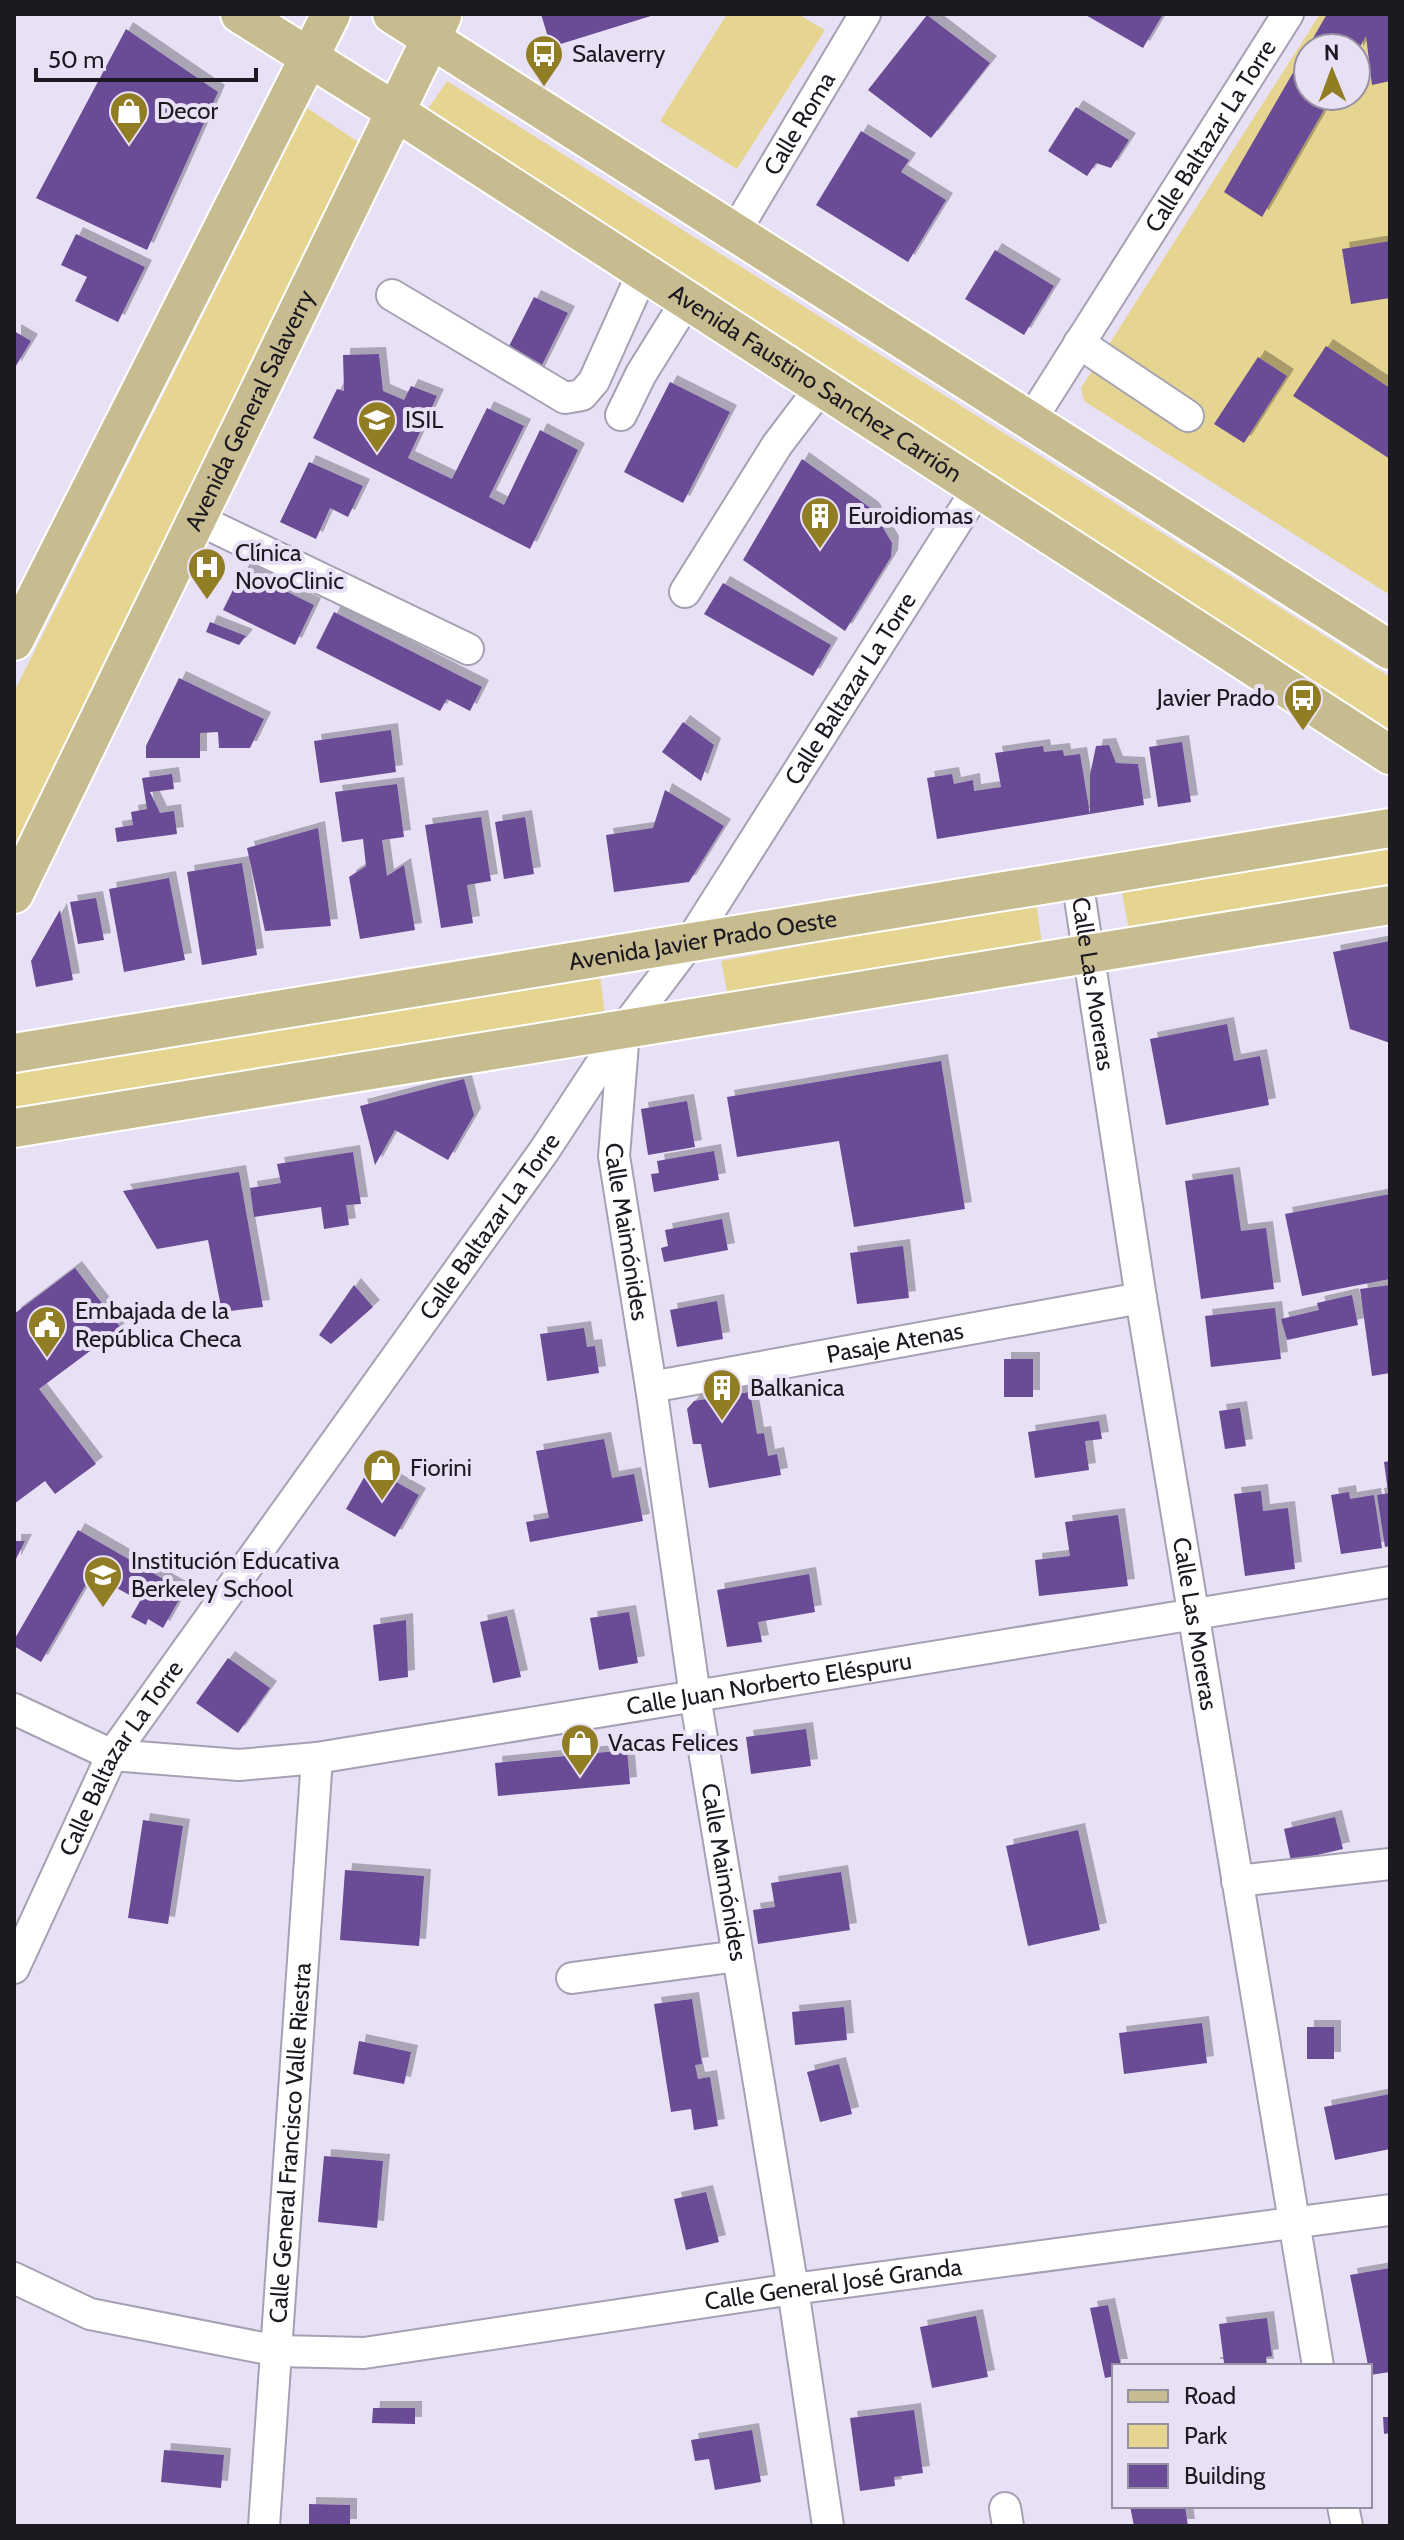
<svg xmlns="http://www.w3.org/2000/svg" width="1404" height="2540" font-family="Cabin,sans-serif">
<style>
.green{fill:#e6d591;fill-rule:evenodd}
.building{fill:#694b96;filter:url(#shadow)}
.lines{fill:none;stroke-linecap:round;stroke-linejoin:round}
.minor-casing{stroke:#a6a0b3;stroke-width:34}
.major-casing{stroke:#fff;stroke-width:42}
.minor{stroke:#fff;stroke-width:30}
.major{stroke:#c7bc90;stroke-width:38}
.labels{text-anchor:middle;stroke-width:8;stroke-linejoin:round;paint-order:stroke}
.poi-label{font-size:24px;fill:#1c1921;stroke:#e8e1f6;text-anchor:start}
.street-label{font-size:24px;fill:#1c1921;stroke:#e8e1f6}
</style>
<defs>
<filter id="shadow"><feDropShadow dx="7" dy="-7" stdDeviation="0" flood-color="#0004"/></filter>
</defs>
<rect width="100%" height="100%" fill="#e8e1f6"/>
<g class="green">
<polygon points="727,14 798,14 825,30 737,169 660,121"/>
<path d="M1320 14H1390V595L1084 401 1081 388ZM1308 48H1356V96H1308Z"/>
<polygon points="447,81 1390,677 1390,734 426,112"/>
<polygon points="307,108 366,147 14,862 14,692"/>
<polygon points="1390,846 1390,885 1129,930 1120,883"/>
<polygon points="1036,902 1042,943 729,1001 721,961"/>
<polygon points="600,975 605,1015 14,1109 14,1070"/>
</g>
<g class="building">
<polygon points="541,14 654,14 654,15 551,47"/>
<polygon points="1084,14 1163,14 1143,48"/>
<polygon points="1327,14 1390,14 1390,81 1372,85 1366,36 1356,54 1356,48 1308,48 1308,96 1332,96 1262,217 1224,192"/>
<polygon points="927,15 990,63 931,138 868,90"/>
<polygon points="126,29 218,92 147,250 36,198"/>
<polygon points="1076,107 1129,140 1111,168 1096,163 1087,176 1048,151"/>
<polygon points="861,131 909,160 901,172 946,200 908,262 816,205"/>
<polygon points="76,234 145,267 118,322 75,301 87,277 61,265"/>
<polygon points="1390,241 1390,298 1351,304 1342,249"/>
<polygon points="995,250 1054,286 1024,335 965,299"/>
<polygon points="534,297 568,313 537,375 503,358"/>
<polygon points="14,331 31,341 14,369"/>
<polygon points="1326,346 1390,388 1390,459 1293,396"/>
<polygon points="379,354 383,391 404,400 411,386 437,396 408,458 452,479 487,408 524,426 489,497 504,505 540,430 578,450 530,549 313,438 337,389 344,391 343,355"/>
<polygon points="1258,357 1287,376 1244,443 1214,424"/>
<polygon points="670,382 730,412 683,503 624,472"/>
<polygon points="802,459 872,509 892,543 891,557 845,631 743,560"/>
<polygon points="309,462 363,486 348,517 330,508 316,539 280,522"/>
<polygon points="243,570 314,605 295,645 223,610"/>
<polygon points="723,583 831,645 813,676 704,614"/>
<polygon points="334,612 482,687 470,711 447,699 440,711 316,648"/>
<polygon points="210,622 246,636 239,645 206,632"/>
<polygon points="179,678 264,719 250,748 219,748 218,732 200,733 200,758 146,758 146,746"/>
<polygon points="683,722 714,745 701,781 662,752"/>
<polygon points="391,730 396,772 320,783 314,741"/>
<polygon points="1182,742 1191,802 1158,807 1149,747"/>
<polygon points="1109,745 1116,763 1138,764 1144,805 1090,814 1090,775 1096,746"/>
<polygon points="1043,746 1044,752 1063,750 1064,756 1080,754 1090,814 937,839 927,778 952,774 954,784 973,780 974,791 1001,787 995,753"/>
<polygon points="172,774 174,789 150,792 160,813 174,811 177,834 117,842 115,828 133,825 131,812 147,809 142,778"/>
<polygon points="397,784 404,837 382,840 387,876 404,865 415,930 360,939 349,877 366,866 363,839 342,842 335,792"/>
<polygon points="665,790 724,826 689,882 614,892 606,835 653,828"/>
<polygon points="481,817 491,881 467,885 473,923 441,928 425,825"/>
<polygon points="525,817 534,874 504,879 495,822"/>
<polygon points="318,828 331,926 265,931 247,848"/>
<polygon points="242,863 257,955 202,965 187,872"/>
<polygon points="169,878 185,960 124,972 109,889"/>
<polygon points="96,898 104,940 78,944 70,902"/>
<polygon points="60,910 73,980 36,987 31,961"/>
<polygon points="1390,941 1390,1043 1350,1029 1333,952"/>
<polygon points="1227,1024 1234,1061 1260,1056 1269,1105 1166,1125 1150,1039"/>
<polygon points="941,1061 965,1209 854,1227 839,1141 737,1157 727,1097"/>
<polygon points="464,1079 474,1115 448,1160 395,1130 375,1165 360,1106"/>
<polygon points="687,1101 695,1147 648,1155 641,1109"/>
<polygon points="714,1151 719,1180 654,1192 651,1174 659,1173 657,1161"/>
<polygon points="353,1152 361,1204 346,1205 349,1225 324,1229 321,1207 254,1217 250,1188 281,1183 277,1164"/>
<polygon points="239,1172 263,1307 222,1312 208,1240 157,1249 123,1191"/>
<polygon points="1233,1174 1241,1231 1266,1228 1274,1289 1201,1299 1185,1181"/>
<polygon points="1390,1194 1390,1279 1302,1296 1285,1214"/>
<polygon points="722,1219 728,1250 664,1262 661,1248 668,1246 665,1230"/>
<polygon points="903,1246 909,1298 857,1304 850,1253"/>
<polygon points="75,1268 121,1328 39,1389 96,1464 55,1494 45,1481 14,1504 14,1314"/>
<polygon points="354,1285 373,1307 331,1344 319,1335"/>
<polygon points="1390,1285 1390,1373 1372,1376 1360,1289"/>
<polygon points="1352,1295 1358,1325 1287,1340 1281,1319 1319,1310 1317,1303"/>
<polygon points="717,1301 723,1339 677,1347 670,1310"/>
<polygon points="1275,1308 1281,1359 1211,1367 1205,1316"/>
<polygon points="584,1328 587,1347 595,1346 599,1373 547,1381 540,1334"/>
<rect x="1004" y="1359" width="29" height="38"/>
<polygon points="750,1392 757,1434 764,1433 768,1456 777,1454 781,1475 709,1488 701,1444 693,1444 687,1409 694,1401"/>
<polygon points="1240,1408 1246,1446 1225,1449 1219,1411"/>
<polygon points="1099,1421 1102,1439 1085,1441 1089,1470 1035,1478 1028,1432"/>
<polygon points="604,1439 612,1478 634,1474 643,1521 530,1542 526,1522 549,1518 536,1451"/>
<polygon points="1390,1461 1390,1492 1388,1492 1384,1462"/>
<polygon points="370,1467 419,1495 395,1537 346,1509"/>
<polygon points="1261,1491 1263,1511 1288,1508 1295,1569 1245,1576 1234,1494"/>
<polygon points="1349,1492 1350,1499 1374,1495 1382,1548 1341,1554 1331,1495"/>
<polygon points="1390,1493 1390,1546 1385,1547 1377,1495"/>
<polygon points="1118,1515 1128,1586 1039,1596 1035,1560 1070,1556 1065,1522"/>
<polygon points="78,1530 184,1591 163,1628 148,1619 146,1625 131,1617 140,1601 92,1574 41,1662 14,1646 14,1640"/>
<polygon points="14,1541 25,1541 14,1563"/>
<polygon points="809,1574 815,1612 758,1622 762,1642 727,1647 717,1590"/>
<polygon points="629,1612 638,1663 599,1670 590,1618"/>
<polygon points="507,1616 521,1677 493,1683 480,1622"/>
<polygon points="406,1620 408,1677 379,1681 373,1625"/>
<polygon points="228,1658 270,1688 238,1733 196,1703"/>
<polygon points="806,1729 811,1766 751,1774 746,1737"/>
<polygon points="627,1750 630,1784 498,1796 495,1763"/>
<polygon points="1335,1817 1343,1849 1291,1861 1284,1829"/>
<polygon points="143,1820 183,1826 168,1924 128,1918"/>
<polygon points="1078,1830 1100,1930 1028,1946 1006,1846"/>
<polygon points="345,1870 424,1876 419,1946 340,1940"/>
<polygon points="841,1872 850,1930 758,1944 753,1910 775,1907 771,1883"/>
<polygon points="692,1999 702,2064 695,2065 698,2079 710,2077 718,2126 694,2130 691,2109 671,2112 654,2004"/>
<polygon points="844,2007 847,2040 795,2045 792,2012"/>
<polygon points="1202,2023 1207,2063 1124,2074 1119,2033"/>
<rect x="1307" y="2027" width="27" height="32"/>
<polygon points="359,2041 411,2052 404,2084 353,2074"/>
<polygon points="839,2064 852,2114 820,2122 807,2072"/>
<polygon points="1390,2094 1390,2149 1335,2160 1324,2107"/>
<polygon points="324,2156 383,2161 377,2228 318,2222"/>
<polygon points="706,2192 719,2242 686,2250 674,2199"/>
<polygon points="1390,2268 1390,2372 1370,2375 1350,2275"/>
<polygon points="1108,2305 1121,2366 1114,2366 1114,2376 1105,2378 1090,2308"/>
<polygon points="976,2316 988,2377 932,2388 920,2327"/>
<polygon points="1267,2318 1272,2356 1266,2357 1267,2366 1213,2366 1213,2364 1224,2363 1219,2324"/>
<polygon points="373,2408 415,2408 415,2424 372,2423"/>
<polygon points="914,2410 923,2473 894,2477 895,2486 860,2491 850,2418"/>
<polygon points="1383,2417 1390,2417 1390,2433 1384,2434"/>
<polygon points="752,2430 761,2482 715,2490 709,2459 695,2461 691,2440"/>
<polygon points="164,2450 224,2455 221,2488 161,2482"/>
<polygon points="309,2504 350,2505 350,2526 309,2526"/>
<polygon points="1130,2506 1185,2506 1188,2526 1134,2526"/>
</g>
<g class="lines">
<g class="minor-casing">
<g id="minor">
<path id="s1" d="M735 232 865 14"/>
<polyline points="392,295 565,398 582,395 594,381 643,272"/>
<polyline points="1079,343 1188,416"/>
<polyline points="621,415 641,374 687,300"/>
<path id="s2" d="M1031 420 1288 14"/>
<polyline points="197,519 468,649"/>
<polyline points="685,592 777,445 821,387"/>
<path id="s3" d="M1077 879 1141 1298 1318 2366"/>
<path id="s4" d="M624 1031 614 1156 651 1387 695 1696 793 2289 828 2526"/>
<path id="s5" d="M651 1387 1141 1298"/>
<path id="s6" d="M14 1709 112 1755 239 1765 317 1758 1390 1582"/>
<polyline points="1237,1881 1390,1864"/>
<path id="s7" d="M14 1968 112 1755 544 1151 624 1029 690 942 978 488"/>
<polyline points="572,1978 738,1956"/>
<path id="s8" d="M14 2278 90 2314 278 2351 364 2353 793 2289 1390 2210"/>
<polyline points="1343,2506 1347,2526"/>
<polyline points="1005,2508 1008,2526"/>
<path id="s9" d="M264 2526 317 1758"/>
</g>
</g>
<g class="major-casing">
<g id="major">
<path id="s10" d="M240 14 396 112 1390 755"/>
<polyline points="392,14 1390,650"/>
<polyline points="14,641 331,14"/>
<path id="s11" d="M14 894 442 16"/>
<path id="s12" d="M14 1053 1390 828"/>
<polyline points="14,1128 1390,905"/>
</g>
</g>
<use href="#minor" class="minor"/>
<use href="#major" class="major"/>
</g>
<defs>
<g id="bus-pin" transform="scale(2)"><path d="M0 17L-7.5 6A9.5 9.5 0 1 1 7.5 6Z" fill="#917d23" stroke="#e8e1f6"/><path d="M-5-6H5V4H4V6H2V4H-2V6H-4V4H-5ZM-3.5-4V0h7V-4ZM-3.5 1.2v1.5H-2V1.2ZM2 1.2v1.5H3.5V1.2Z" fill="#fff"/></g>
<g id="shop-pin" transform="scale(2)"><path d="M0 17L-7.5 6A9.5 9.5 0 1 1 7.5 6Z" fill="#917d23" stroke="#e8e1f6"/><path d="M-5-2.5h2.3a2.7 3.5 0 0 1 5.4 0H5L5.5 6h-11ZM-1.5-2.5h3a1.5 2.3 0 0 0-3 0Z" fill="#fff"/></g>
<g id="university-pin" transform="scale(2)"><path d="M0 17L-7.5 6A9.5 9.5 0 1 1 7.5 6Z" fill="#917d23" stroke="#e8e1f6"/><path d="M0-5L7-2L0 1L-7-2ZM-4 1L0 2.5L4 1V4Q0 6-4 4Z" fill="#fff"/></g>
<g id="building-pin" transform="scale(2)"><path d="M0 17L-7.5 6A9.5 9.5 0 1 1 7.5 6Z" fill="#917d23" stroke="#e8e1f6"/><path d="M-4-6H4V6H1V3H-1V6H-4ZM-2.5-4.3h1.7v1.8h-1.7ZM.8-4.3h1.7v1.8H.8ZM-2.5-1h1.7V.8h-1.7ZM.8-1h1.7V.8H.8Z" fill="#fff"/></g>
<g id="hospital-pin" transform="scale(2)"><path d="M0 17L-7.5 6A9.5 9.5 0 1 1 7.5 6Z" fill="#917d23" stroke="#e8e1f6"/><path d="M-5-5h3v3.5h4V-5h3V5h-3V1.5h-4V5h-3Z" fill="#fff"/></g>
<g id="civic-pin" transform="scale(2)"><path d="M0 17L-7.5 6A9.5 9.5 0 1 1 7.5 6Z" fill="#917d23" stroke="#e8e1f6"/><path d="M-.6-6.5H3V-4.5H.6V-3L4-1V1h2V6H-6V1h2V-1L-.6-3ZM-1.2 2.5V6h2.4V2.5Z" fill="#fff"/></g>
<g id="school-pin" transform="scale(2)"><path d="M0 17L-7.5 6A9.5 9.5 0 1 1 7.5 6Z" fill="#917d23" stroke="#e8e1f6"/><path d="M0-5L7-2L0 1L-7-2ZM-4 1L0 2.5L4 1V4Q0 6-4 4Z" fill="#fff"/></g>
</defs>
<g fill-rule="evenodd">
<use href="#bus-pin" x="544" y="54"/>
<use href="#shop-pin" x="129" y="111"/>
<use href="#university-pin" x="377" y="420"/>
<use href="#building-pin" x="820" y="516"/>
<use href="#hospital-pin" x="207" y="567"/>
<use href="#bus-pin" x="1303" y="698"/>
<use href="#civic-pin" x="47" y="1325"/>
<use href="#building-pin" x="722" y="1388"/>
<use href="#shop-pin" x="382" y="1468"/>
<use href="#school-pin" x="103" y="1575"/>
<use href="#shop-pin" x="580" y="1743"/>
</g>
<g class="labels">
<g class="poi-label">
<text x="572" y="62">Salaverry</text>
<text x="157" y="119">Decor</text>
<text x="405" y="428">ISIL</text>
<text x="848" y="524">Euroidiomas</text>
<text x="235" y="561">Clínica<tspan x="235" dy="28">NovoClinic</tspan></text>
<text x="1275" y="706" text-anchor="end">Javier Prado</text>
<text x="75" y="1319">Embajada de la<tspan x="75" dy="28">República Checa</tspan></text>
<text x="750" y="1396">Balkanica</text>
<text x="410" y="1476">Fiorini</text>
<text x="131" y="1569">Institución Educativa<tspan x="131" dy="28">Berkeley School</tspan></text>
<text x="608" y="1751">Vacas Felices</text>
</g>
<g class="street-label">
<text dy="8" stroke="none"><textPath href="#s1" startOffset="126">Calle Roma</textPath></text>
<text dy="8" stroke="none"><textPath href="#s2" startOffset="336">Calle Baltazar La Torre</textPath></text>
<text dy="8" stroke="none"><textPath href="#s10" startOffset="684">Avenida Faustino Sanchez Carrión</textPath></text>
<text dy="8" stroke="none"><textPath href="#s11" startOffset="538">Avenida General Salaverry</textPath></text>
<text dy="8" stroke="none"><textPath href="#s7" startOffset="1532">Calle Baltazar La Torre</textPath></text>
<text dy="8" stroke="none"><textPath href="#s12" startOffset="698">Avenida Javier Prado Oeste</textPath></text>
<text dy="8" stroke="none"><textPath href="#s3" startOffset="106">Calle Las Moreras</textPath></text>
<text dy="8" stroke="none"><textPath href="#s7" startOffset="884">Calle Baltazar La Torre</textPath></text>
<text dy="8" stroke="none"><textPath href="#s4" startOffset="202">Calle Maimónides</textPath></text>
<text dy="8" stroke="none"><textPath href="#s5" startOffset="248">Pasaje Atenas</textPath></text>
<text dy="8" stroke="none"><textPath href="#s3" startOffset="754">Calle Las Moreras</textPath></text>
<text dy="8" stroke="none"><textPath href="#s6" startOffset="772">Calle Juan Norberto Eléspuru</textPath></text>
<text dy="8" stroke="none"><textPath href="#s7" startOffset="236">Calle Baltazar La Torre</textPath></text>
<text dy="8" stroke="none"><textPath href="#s4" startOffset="850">Calle Maimónides</textPath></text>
<text dy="8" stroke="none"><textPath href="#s9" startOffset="384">Calle General Francisco Valle Riestra</textPath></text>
<text dy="8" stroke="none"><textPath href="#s8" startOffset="836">Calle General José Granda</textPath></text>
</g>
</g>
<rect width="1404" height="2540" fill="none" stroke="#1c1921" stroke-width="32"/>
<rect x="1112" y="2364" width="260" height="144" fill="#e8e1f6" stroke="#9691a1" stroke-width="2"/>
<rect x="1128" y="2390" width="40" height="12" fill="#c7bc90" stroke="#9691a1" stroke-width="2"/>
<text x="1184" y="2404" font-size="24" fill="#1c1921">Road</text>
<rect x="1128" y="2424" width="40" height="24" fill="#e6d591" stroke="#9691a1" stroke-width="2"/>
<text x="1184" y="2444" font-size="24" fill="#1c1921">Park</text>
<rect x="1128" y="2464" width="40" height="24" fill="#694b96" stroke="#9691a1" stroke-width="2"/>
<text x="1184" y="2484" font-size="24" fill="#1c1921">Building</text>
<g transform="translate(1332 72) rotate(359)"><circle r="38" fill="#e8e1f6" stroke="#9691a1" stroke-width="2"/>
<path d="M0-6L14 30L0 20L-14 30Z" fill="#917d23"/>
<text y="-12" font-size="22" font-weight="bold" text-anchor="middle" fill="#1c1921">N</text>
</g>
<path d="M36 68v12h220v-12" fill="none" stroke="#1c1921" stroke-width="4"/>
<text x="48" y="68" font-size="24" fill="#1c1921" stroke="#e8e1f6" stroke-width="6" paint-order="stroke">50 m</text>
</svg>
